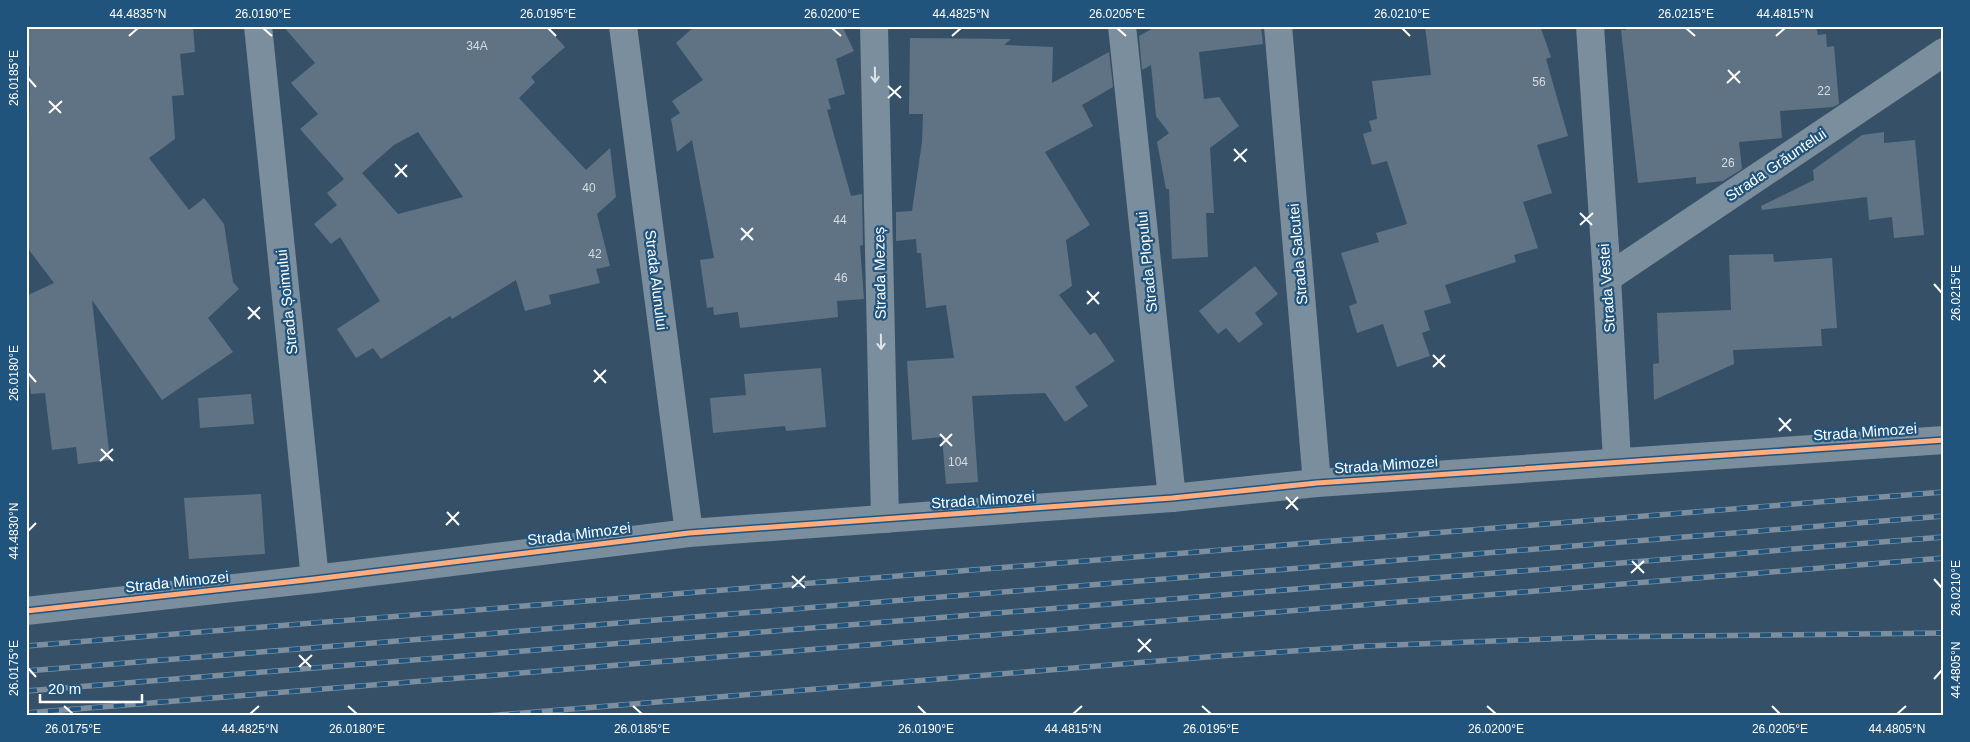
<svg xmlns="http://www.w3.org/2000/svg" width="1970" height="742" font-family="Arial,sans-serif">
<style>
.building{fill:#5f7384;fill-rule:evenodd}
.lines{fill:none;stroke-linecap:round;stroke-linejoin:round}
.minor{stroke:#7a8e9e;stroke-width:28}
.rail-casing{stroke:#7d8f9e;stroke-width:5.5}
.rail{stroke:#21547c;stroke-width:4;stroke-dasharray:11;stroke-linecap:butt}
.cycleway-casing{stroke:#21547c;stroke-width:8}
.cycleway{stroke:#ffac80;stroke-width:5}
.oneway{stroke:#dee3e7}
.ticks{fill:none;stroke:#fff;stroke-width:2}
.labels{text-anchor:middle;stroke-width:4.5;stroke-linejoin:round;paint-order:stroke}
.number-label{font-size:12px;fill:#d7dce0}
.street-label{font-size:15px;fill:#fff;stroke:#21547c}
.neatline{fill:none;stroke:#fff;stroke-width:2}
.ticks-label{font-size:12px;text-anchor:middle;fill:#fff}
</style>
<rect width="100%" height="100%" fill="#365167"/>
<g class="building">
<polygon points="26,26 193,26 195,52 180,54 184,95 172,96 175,139 149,158 189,210 204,198 224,224 233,282 239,289 208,318 233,352 162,400 92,300 110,460 78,464 76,447 52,450 45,393 31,394 26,353 26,296 54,283 26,246 26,134 29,133 30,66 26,66"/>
<path d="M283 26H546L565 47 531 77 535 82 519 98 586 170 610 148 616 197 597 214 610 266 596 269 600 283 549 295 551 304 525 311 516 280 452 319 450 316 381 359 373 348 356 358 337 329 380 301 340 237 331 244 314 224 337 205 327 193 344 179 300 129 318 114 291 83 315 63ZM418 132 463 197 398 214 362 173 394 145Z"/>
<polygon points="695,26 842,26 854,51 836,59 845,94 828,99 831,109 827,110 851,196 862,194 863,245 860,246 864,299 837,301 838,317 740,328 738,312 714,315 713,307 707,308 700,260 714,258 692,140 677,152 671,119 680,113 672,101 703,80 676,43"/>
<polygon points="1157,26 1261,26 1263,44 1199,52 1204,99 1219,97 1239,126 1210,148 1214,213 1206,213 1208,257 1172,259 1169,189 1166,189 1157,142 1169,133 1156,116 1151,65 1142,70 1139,36"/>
<polygon points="1425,26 1540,26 1551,57 1546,59 1568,136 1537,145 1552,193 1523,202 1538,248 1514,255 1516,262 1445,285 1451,303 1424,311 1430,330 1422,333 1430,356 1397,367 1383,324 1357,333 1349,306 1357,303 1341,253 1379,242 1376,233 1407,224 1387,161 1372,165 1363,134 1372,131 1369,121 1377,119 1372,81 1431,75"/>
<polygon points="1625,26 1816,26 1818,35 1826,34 1827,47 1834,46 1839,104 1833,107 1780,111 1782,138 1739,142 1742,169 1723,181 1696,184 1696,177 1638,183 1621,30 1626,30"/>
<polygon points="910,38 1011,39 1004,45 1053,47 1052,83 1109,52 1113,87 1082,105 1093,126 1045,152 1090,225 1066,240 1072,286 1059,295 1090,335 1095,332 1115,361 1075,387 1088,406 1065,422 1045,393 972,396 978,482 946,484 942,437 912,440 907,361 954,358 946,305 926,308 921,253 917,253 916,239 896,241 896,212 912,211 922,142 923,114 909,114"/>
<polygon points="1884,132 1884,143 1915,140 1924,235 1894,238 1892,217 1869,220 1867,197 1762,210 1761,206 1814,180 1813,170 1862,135"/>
<polygon points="1773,254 1774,262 1832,258 1837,328 1821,329 1822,346 1733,350 1734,364 1654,400 1653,364 1659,363 1657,313 1731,310 1729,255"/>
<polygon points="1255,266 1278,294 1255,313 1263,324 1239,343 1226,328 1218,334 1199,311"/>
<polygon points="821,368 826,427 786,431 785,426 713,433 710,398 746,395 744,374"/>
<polygon points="251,394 254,424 200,428 198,398"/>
<polygon points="261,494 265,554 189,559 184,498"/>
</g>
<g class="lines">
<g class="minor">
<polyline points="258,26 315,579"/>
<polyline points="623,26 689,533"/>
<polyline points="874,26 885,519"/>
<polyline points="1122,26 1172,498"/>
<polyline points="1278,26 1317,483"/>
<polyline points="1590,26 1607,278 1617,461"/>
<polyline points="1607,278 1944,52"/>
<polyline points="26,611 315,579 689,533 1172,498 1317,483 1944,440"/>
</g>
<g class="rail-casing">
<g id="rail">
<polyline points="26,646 1944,492"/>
<polyline points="26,671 1944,516"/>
<polyline points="26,691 1944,537"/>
<polyline points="26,713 1944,558"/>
<polyline points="487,716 1219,656 1368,646 1598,637 1944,633"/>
</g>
</g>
<use href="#rail" class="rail"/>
<g class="cycleway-casing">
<polyline id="cycleway" points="26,611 315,579 689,533 1172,498 1317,483 1944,440"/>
</g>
<use href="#cycleway" class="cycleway"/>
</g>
<defs><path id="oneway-shaft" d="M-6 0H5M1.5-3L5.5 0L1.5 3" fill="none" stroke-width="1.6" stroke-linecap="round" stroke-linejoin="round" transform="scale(1.25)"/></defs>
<g class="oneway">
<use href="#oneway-shaft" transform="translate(875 75) rotate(89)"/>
<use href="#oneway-shaft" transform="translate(881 342) rotate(89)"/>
</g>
<path class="ticks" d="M263 28 272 36M548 28 556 36M832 28 841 36M1117 28 1126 36M1402 28 1410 36M1686 28 1695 36M129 36 138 28M952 36 961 28M1776 36 1785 28M1728 70 1740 83M28 78 36 87M1727 83 1740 71M888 86 901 98M888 98 901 86M49 101 61 113M49 113 62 101M1234 149 1246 162M1234 161 1247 149M395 164 407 177M395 177 407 165M1580 213 1592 225M1580 225 1593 213M741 228 753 240M741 240 753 228M1934 284 1942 293M1087 291 1099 304M1087 304 1099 292M248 307 260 319M248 319 260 307M1433 355 1445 367M1433 367 1445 355M594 370 606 383M28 373 36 382M594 382 606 370M1779 418 1791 431M1779 431 1791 419M940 434 952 446M940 446 952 434M101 449 113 461M100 461 113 449M1286 497 1298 510M1286 509 1298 497M447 512 459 525M446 525 459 512M28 531 36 523M1632 561 1644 573M1631 573 1644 561M792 576 805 588M1934 579 1942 588M792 588 805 576M1138 639 1151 652M1138 652 1151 639M299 655 311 667M299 667 312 655M28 668 36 677M1934 679 1942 670M64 706 73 714M348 706 357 714M633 706 642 714M918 706 926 714M1202 706 1211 714M1487 706 1496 714M1772 706 1780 714M250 714 259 706M1073 714 1082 706M1897 714 1906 706"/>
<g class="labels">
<g class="number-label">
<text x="477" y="50">34A</text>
<text x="1539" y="86">56</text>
<text x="1824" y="95">22</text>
<text x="1728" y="167">26</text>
<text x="589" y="192">40</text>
<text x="840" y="224">44</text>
<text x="595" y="258">42</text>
<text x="841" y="282">46</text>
<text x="958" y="466">104</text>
</g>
<g class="street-label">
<text transform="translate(1776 165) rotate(-34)" y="5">Strada Grăuntelui</text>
<text transform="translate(1298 254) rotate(-95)" y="5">Strada Salcutei</text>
<text transform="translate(1147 262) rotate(-96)" y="5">Strada Plopului</text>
<text transform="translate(880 273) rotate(-91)" y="5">Strada Mezeș</text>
<text transform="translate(656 280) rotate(83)" y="5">Strada Alunului</text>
<text transform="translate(1607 288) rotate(-94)" y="5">Strada Vestei</text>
<text transform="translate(287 302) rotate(-96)" y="5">Strada Șoimului</text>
<text transform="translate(1865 432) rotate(-4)" y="5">Strada Mimozei</text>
<text transform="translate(1386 465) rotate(-4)" y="5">Strada Mimozei</text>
<text transform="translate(983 500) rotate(-4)" y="5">Strada Mimozei</text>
<text transform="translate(579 534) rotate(-7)" y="5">Strada Mimozei</text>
<text transform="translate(177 582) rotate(-6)" y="5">Strada Mimozei</text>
</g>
</g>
<rect width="1970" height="742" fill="none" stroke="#21547c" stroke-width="55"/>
<path d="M40 694v8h102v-8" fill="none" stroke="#ffffff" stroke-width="2.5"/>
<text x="48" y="694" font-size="15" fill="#ffffff" stroke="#21547c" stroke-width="4" paint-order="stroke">20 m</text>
<rect x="28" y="28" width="1914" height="686" class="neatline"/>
<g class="ticks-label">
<text x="138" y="18">44.4835°N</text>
<text x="263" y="18">26.0190°E</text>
<text x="548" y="18">26.0195°E</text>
<text x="832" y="18">26.0200°E</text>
<text x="961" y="18">44.4825°N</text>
<text x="1117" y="18">26.0205°E</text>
<text x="1402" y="18">26.0210°E</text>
<text x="1686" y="18">26.0215°E</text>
<text x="1785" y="18">44.4815°N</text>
<text transform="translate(14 78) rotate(-90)" y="4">26.0185°E</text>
<text transform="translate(1956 293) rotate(-90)" y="4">26.0215°E</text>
<text transform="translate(14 373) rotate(-90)" y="4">26.0180°E</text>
<text transform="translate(14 531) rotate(-90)" y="4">44.4830°N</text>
<text transform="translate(1956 588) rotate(-90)" y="4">26.0210°E</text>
<text transform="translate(14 668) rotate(-90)" y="4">26.0175°E</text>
<text transform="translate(1956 670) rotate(-90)" y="4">44.4805°N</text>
<text x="73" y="733">26.0175°E</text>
<text x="250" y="733">44.4825°N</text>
<text x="357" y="733">26.0180°E</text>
<text x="642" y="733">26.0185°E</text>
<text x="926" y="733">26.0190°E</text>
<text x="1073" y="733">44.4815°N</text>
<text x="1211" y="733">26.0195°E</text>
<text x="1496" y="733">26.0200°E</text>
<text x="1780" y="733">26.0205°E</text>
<text x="1897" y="733">44.4805°N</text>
</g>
</svg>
